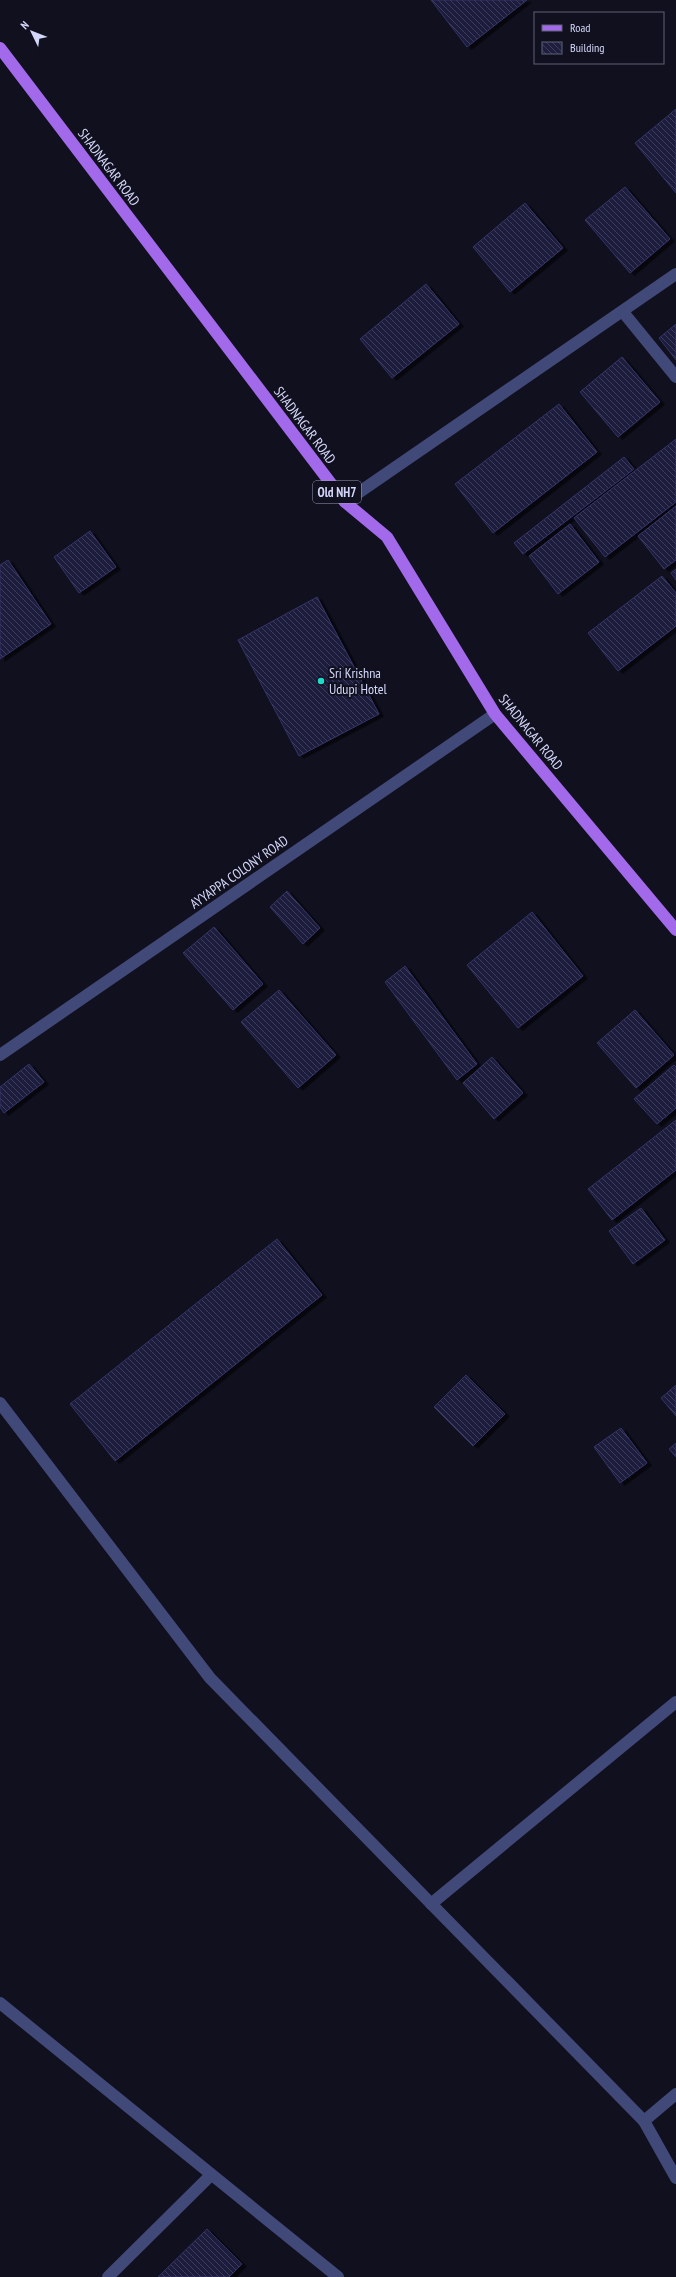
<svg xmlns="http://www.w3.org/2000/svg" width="676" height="2277" font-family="'PT Sans Narrow',sans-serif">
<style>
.building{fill:url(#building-back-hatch);stroke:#343367;filter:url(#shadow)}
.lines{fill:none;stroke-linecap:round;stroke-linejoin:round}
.minor{stroke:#414978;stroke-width:12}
.major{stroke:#a26aeb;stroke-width:12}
.poi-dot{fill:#1edbcb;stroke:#10101f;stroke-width:1.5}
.labels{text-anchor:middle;stroke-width:4;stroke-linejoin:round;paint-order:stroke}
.shield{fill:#10101f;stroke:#999bb8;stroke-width:1}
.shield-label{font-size:13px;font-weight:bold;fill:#d4d7f9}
.street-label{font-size:14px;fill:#d4d7f9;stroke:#10101f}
.poi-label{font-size:14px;fill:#d4d7f9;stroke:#10101f;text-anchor:start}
</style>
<defs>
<pattern id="building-back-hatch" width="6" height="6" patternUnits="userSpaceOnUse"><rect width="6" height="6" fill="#1f1e3e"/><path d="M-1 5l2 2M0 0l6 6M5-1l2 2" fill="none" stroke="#3f3e5b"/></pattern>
<filter id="shadow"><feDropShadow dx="4.5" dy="2.5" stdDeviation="0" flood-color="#0009"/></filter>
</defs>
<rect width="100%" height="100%" fill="#10101f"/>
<g class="building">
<polygon points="431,0 527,0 467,47"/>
<polygon points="676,109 676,193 635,143"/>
<polygon points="625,187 670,239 630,273 585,220"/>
<polygon points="525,203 563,248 510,292 473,247"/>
<polygon points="426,284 459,324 392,378 360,339"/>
<polygon points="676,324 676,360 659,338"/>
<polygon points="622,357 660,402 618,437 580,392"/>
<polygon points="559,404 597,452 493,533 455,484"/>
<polygon points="676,439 676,502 605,557 574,518"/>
<polygon points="624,457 634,469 523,554 514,543"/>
<polygon points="676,506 676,560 664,569 638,536"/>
<polygon points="570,524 599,562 558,594 529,556"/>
<polygon points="90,531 116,567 79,593 54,557"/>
<polygon points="8,560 51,624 0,659 0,565"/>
<polygon points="676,569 676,580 671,573"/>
<polygon points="662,576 676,593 676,626 618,671 588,633"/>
<polygon points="317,597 379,714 299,756 238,640"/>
<polygon points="287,891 320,928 303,944 270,907"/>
<polygon points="532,912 583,976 518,1028 467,965"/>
<polygon points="214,927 263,984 233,1010 183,953"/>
<polygon points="405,966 477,1064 457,1080 385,982"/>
<polygon points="279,990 336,1055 298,1088 241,1022"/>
<polygon points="635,1010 674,1055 636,1088 597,1043"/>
<polygon points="492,1057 523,1093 494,1119 463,1083"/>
<polygon points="29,1064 44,1082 4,1113 0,1107 0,1087"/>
<polygon points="674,1065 676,1067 676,1108 657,1124 634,1099"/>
<polygon points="676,1120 676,1170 612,1220 588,1189"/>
<polygon points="641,1208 665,1240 633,1264 609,1231"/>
<polygon points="277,1239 322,1295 115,1461 70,1404"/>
<polygon points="466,1375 505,1414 473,1446 434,1407"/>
<polygon points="676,1385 676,1416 661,1398"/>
<polygon points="621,1428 647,1463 620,1483 594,1447"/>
<polygon points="676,1443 676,1457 669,1449"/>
<polygon points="207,2229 242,2264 229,2277 158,2277"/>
</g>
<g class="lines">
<g class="minor">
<polyline points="623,312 676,377"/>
<polyline points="345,502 676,274"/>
<polyline points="0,1055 495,714"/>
<polyline points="0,1403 210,1678 644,2121 676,2094"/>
<polyline points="431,1904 676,1702"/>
<polyline points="0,2003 338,2277"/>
<polyline points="644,2121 676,2178"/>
<polyline points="108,2277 211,2175"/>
</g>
<polyline class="major" points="0,48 345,502 387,537 495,714 676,930"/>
</g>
<circle class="poi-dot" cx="321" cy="681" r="4"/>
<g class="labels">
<rect class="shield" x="313" y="481" width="48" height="22" rx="3"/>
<g class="shield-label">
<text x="337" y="497">Old NH7</text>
</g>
<g class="street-label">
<text transform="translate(109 167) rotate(53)" y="5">SHADNAGAR ROAD</text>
<text transform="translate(305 425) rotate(53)" y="5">SHADNAGAR ROAD</text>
<text transform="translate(531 732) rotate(51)" y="5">SHADNAGAR ROAD</text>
<text transform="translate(239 872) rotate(-35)" y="5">AYYAPPA COLONY ROAD</text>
</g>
<g class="poi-label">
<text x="329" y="678">Sri Krishna<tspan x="329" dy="16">Udupi Hotel</tspan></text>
</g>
</g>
<rect x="534" y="12" width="130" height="52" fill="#10101f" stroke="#5e6076"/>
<rect x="542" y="25" width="20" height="6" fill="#a26aeb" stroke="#5e6076"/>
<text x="570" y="32" font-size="12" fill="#d4d7f9">Road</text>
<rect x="542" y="42" width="20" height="12" fill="url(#building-back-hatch)" stroke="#5e6076"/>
<text x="570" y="52" font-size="12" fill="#d4d7f9">Building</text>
<g transform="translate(32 32) rotate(313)" stroke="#10101f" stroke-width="3" paint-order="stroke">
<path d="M0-3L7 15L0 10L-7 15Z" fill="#d4d7f9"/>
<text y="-6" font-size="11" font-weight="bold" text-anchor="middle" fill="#d4d7f9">N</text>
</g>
</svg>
